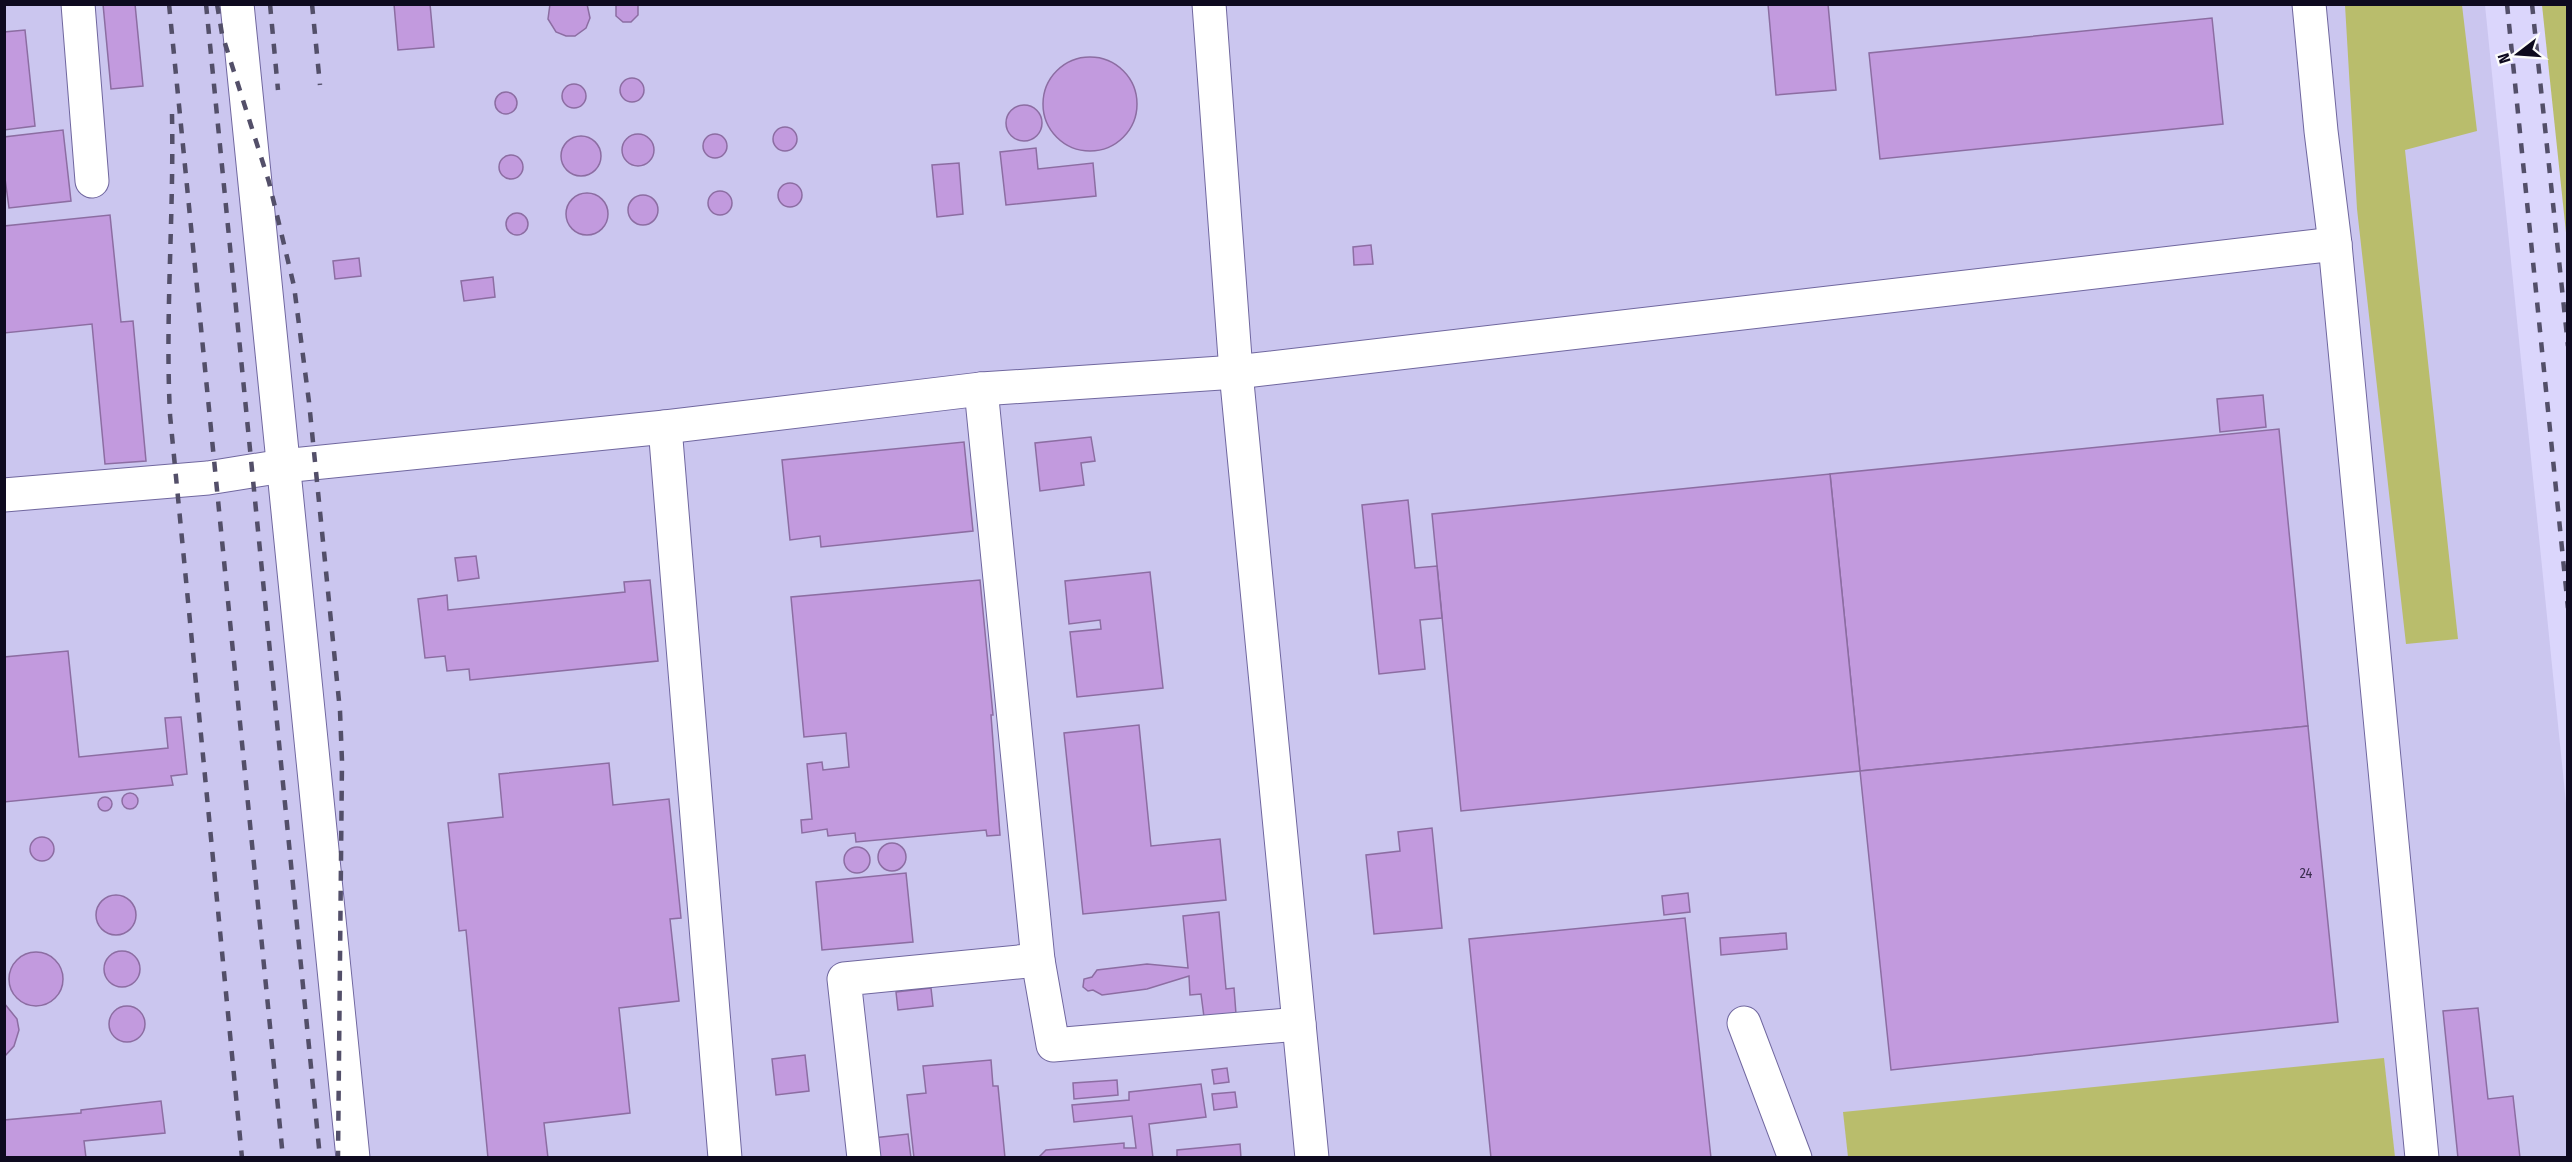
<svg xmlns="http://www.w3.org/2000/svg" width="2572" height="1162" font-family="'Fira Sans Condensed',sans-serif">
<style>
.built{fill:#cbc6ef}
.green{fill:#b9bd6c}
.building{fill:#c29ade;stroke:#8c6da2;stroke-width:1.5}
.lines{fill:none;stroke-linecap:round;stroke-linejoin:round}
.minor-casing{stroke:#70679f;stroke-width:35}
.minor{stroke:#fff;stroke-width:33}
.rail{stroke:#534f69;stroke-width:4.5;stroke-dasharray:10 10;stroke-linecap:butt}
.labels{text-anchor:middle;stroke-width:5;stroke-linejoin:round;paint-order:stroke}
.number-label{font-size:14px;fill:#3b2e4f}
</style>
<rect width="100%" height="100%" fill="#dbd6fc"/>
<polygon class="built" points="5,5 2485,5 2567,813 2567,1157 5,1158"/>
<g class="green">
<polygon points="2345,5 2462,5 2477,131 2405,150 2458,639 2406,644 2357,209"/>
<polygon points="2542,5 2567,5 2567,242"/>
<polygon points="2384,1058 2395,1157 1848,1157 1843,1112"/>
</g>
<g class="building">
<polygon points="103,4 135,4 143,86 111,89"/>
<polygon points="394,4 430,4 434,47 398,50"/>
<polygon points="550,4 587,4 590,18 586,28 575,36 566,36 556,32 548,19"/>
<polygon points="638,4 638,15 631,22 623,22 616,16 616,4"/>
<polygon points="1768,4 1828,4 1836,90 1776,95"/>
<polygon points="2212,18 2223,124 1880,159 1869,53"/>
<polygon points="25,30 35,126 4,130 4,32"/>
<circle cx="1090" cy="104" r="47"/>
<circle cx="632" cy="90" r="12"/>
<circle cx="574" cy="96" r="12"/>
<circle cx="506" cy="103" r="11"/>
<circle cx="1024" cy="123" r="18"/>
<circle cx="785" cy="139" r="12"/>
<polygon points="63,130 71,201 9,208 4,171 4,137"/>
<circle cx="638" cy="150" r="16"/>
<circle cx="715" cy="146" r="12"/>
<circle cx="581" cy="156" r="20"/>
<polygon points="1036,148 1038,169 1093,163 1096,196 1006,205 1000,152"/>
<circle cx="511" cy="167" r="12"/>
<polygon points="959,163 963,214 937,217 932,165"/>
<circle cx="790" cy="195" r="12"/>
<circle cx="720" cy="203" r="12"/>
<circle cx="587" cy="214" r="21"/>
<circle cx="643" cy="210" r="15"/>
<circle cx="517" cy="224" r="11"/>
<polygon points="110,215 121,322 133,321 146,461 105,464 92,324 4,333 4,226"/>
<polygon points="1371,245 1373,264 1354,265 1353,247"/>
<polygon points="359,258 361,276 335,279 333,261"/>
<polygon points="493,277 495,297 464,301 461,281"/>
<polygon points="2263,395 2266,427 2220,432 2217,399"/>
<polygon points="2279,429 2308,726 1860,771 1830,474"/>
<polygon points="1091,437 1095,461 1081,463 1084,485 1040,491 1035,443"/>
<polygon points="964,442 973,531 821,547 820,536 790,540 782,460"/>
<polygon points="1830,474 1860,771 1461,811 1432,514"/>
<polygon points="1408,500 1415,568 1437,566 1442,618 1420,620 1425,669 1379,674 1362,505"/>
<polygon points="476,556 479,578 458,581 455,558"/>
<polygon points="1150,572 1163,688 1077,697 1070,632 1101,629 1100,620 1069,624 1065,581"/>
<polygon points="650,580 658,661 470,680 469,669 447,671 445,656 425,658 418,599 447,595 448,610 625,592 624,582"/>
<polygon points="980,580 993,715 991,715 1000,835 987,836 986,830 856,842 855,833 828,836 827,829 802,833 801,820 812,819 807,764 822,762 823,770 849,767 846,733 804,737 791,597"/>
<polygon points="68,651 79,757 168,748 165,718 181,717 187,774 171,776 173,785 4,802 4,657"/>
<polygon points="1139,725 1151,846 1220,839 1226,900 1083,914 1064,733"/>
<polygon points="2308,726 2338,1022 1891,1070 1860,771"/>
<polygon points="609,763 613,805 669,799 681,918 670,919 679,1001 619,1008 630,1113 544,1123 548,1158 488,1158 466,930 459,931 448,823 503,817 499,774"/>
<circle cx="130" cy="801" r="8"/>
<circle cx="105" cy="804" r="7"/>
<polygon points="1432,828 1442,928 1374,934 1366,855 1400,851 1398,832"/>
<circle cx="42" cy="849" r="12"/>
<circle cx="892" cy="857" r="14"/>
<circle cx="857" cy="860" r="13"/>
<polygon points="906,873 913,942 822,950 816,882"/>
<polygon points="1688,893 1690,912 1664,915 1662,896"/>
<circle cx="116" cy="915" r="20"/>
<polygon points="1219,912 1226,989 1234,988 1236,1014 1204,1017 1201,994 1190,995 1189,976 1147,989 1102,995 1093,990 1088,991 1083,987 1084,979 1092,977 1097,970 1147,964 1188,968 1183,916"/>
<polygon points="1685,918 1711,1158 1491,1158 1469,939"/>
<polygon points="1786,933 1787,949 1721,955 1720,938"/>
<circle cx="122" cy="969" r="18"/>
<circle cx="36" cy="979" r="27"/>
<polygon points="931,988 933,1006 898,1010 896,992"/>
<polygon points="4,1003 17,1019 19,1030 14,1046 4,1057"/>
<circle cx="127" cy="1024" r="18"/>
<polygon points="2478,1008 2488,1099 2513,1096 2520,1158 2458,1158 2443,1011"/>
<polygon points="805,1055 809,1091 776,1095 772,1059"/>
<polygon points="991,1060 993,1086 998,1086 1005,1158 914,1158 907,1095 926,1093 923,1066"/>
<polygon points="1227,1068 1229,1082 1214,1084 1212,1070"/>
<polygon points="1117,1080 1118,1095 1074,1099 1073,1083"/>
<polygon points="1201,1084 1206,1117 1149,1124 1153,1158 1038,1158 1046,1150 1124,1143 1124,1148 1136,1148 1132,1116 1074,1122 1072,1105 1129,1100 1129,1092"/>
<polygon points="1235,1092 1237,1107 1214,1110 1212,1094"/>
<polygon points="161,1101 165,1133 84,1141 86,1158 4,1158 4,1120 81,1113 81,1110"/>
<polygon points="908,1134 911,1158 875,1158 873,1138"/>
<polygon points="1240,1144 1241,1158 1177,1158 1177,1150"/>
</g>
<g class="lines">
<g class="minor-casing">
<g id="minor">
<polyline points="78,4 92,181"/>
<polyline points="237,4 353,1158"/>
<polyline points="1209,4 1236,372 1312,1158"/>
<polyline points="2309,4 2321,131 2335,244"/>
<polyline points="981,389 1038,960 1053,1045 1299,1024"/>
<polyline points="665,427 725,1158"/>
<polyline points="4,495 208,478 283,466 665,427 981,389 1236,372 2335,244 2422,1158"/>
<polyline points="1744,1023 1795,1158"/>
<polyline points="864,1158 844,979 1038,960"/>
</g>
</g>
<use href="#minor" class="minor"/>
<g class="rail">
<polyline points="169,4 283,1158"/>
<polyline points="206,4 320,1158"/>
<polyline points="217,4 222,34 269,182 294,286 309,402 340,711 342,761 338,1158"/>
<polyline points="270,4 278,90"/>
<polyline points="312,4 320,85"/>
<polyline points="2507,4 2568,608"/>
<polyline points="2532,4 2568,346"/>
<path d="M172 114C174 215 165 315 170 415L242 1158"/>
</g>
</g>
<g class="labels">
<g class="number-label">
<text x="2306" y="878">24</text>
</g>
</g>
<rect width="2572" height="1162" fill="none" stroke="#0e0a1f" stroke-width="12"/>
<g transform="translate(2518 54) rotate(253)" stroke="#fcfcfc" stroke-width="4.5" paint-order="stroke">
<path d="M0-4.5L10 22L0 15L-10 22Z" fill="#0e0a1f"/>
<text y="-9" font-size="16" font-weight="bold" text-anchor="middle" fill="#0e0a1f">N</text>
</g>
</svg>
